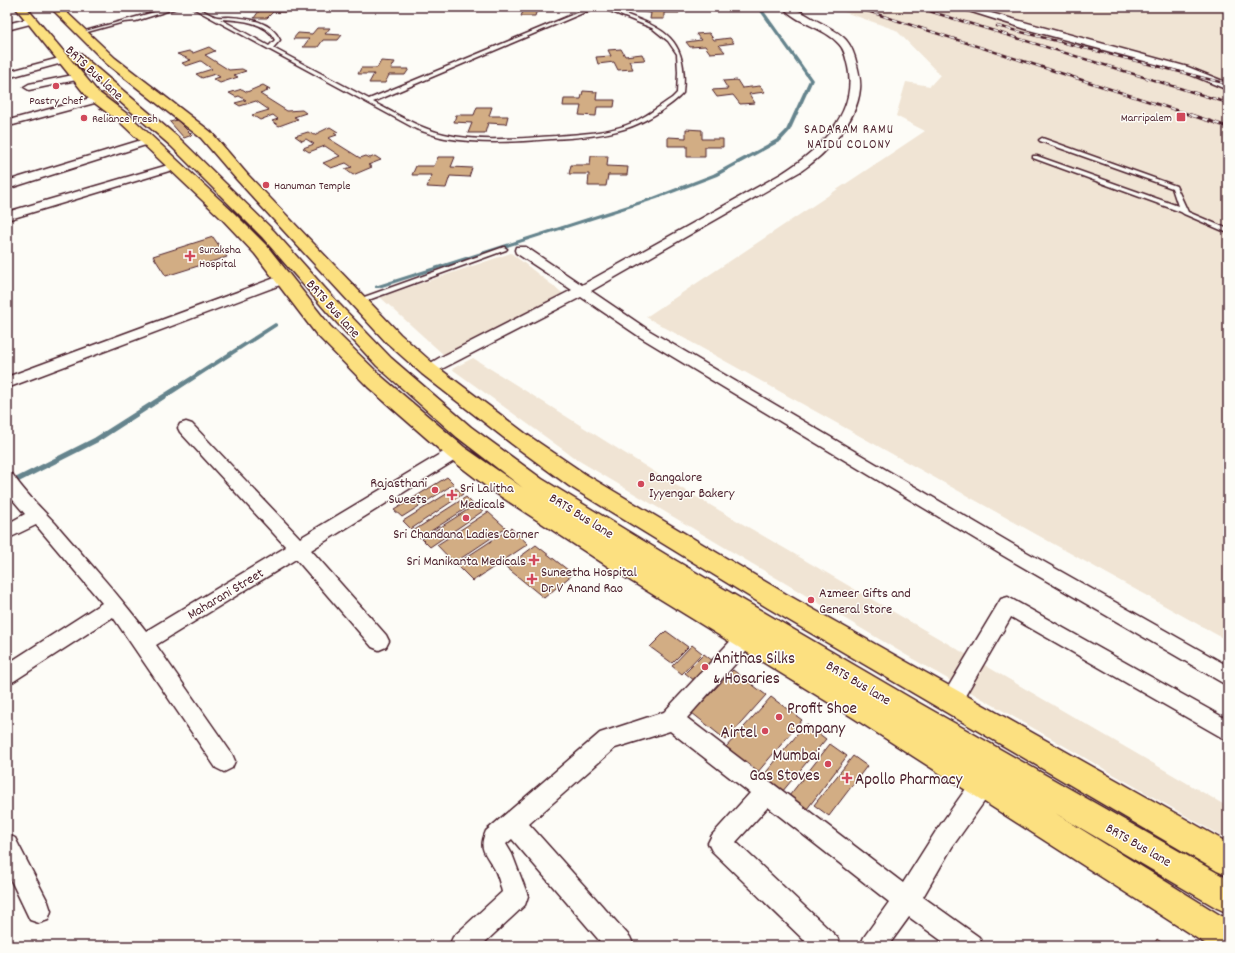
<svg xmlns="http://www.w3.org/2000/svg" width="1235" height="953" font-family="Dekko,sans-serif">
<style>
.built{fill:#f0e4d4}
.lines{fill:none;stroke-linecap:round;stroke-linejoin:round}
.stream{fill:#65848d;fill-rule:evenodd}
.building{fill:#d2ad84;stroke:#4a1f2b}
.lane-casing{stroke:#4a1f2b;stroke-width:3}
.street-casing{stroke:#4a1f2b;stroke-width:3}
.primary-casing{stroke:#4a1f2b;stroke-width:3}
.lane{fill:#fdfcf7;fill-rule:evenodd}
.street{fill:#fdfcf7;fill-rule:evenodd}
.primary{fill:#fce080;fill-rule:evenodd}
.rail-far1-casing{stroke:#4a1f2b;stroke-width:2.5}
.rail-casing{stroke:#4a1f2b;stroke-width:3}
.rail-far1{stroke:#fdfcf7;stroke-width:1.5;stroke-dasharray:5;stroke-linecap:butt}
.rail{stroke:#fdfcf7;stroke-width:2;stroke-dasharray:6;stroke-linecap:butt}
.poi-dot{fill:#d1495b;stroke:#fdfcf7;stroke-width:1.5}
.labels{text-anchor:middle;stroke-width:3;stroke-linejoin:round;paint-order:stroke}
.far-poi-label{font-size:12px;fill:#4a1f2b;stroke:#fdfcf7;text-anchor:start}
.far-neighbourhood-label{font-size:13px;letter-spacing:1px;fill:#4a1f2b;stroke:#fdfcf7}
.street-label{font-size:14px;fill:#4a1f2b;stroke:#fdfcf7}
.poi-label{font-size:14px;fill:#4a1f2b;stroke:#fdfcf7;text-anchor:start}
.near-poi-label{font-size:17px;fill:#4a1f2b;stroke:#fdfcf7;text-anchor:start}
</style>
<rect width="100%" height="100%" fill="#fdfcf7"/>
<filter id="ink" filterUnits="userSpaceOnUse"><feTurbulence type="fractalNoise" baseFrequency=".025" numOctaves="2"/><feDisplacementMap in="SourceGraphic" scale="8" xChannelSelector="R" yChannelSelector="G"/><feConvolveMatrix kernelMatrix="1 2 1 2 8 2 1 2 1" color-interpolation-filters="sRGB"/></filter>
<g filter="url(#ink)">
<g class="built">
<polygon points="830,7 1228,7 1228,641 646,317 925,131 896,116 906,82 930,86 940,75 896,30"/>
<polygon points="511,253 565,295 445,356 380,297"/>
<polygon points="473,358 669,481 1228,807 1228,840 906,655 576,459 452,369"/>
</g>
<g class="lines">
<g class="stream">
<polygon points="757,7 761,7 813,80 790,131 781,141 717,176 657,199 379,288 375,288 375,286 653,197 713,174 777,139 786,130 809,80"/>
<polygon points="275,323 277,324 277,326 98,442 7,488 7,482 94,438"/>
</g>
</g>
<g class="building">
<polygon points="249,7 291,7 287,12 273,12 267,18 254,18 259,11 245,11"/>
<polygon points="510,7 552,7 551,10 537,10 535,16 521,16 524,9 509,9"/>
<polygon points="636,7 679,9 679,13 664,13 664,19 650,19 651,13 636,12"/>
<polygon points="317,28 330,28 325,34 342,35 338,40 323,40 318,47 303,47 309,39 293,39 298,33 312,34"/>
<polygon points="709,33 714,40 730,38 734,43 719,45 725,52 710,53 705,46 690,47 686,42 701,40 696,34"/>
<polygon points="209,47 215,51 205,55 229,70 242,69 246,71 234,75 238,77 220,83 213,79 220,77 215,74 202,78 196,74 212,69 201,61 186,66 182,63 191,60 177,54 189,51 193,53"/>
<polygon points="621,49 625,56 642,54 645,60 629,61 633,69 618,70 614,62 598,64 596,57 611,56 608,50"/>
<polygon points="381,61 395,62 391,69 409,69 405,75 389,75 385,83 369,83 374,74 358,74 361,68 377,68"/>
<polygon points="737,80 742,88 760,86 765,92 749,94 755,103 740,104 733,95 717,97 712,90 728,89 723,81"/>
<polygon points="263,85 270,89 266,90 268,91 260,94 287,111 302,110 306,113 294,117 298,119 279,126 272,121 278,119 273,115 260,120 252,115 269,110 256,101 240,106 235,103 246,100 239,96 236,97 229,93 242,89 247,92"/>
<polygon points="583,91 597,92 596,100 615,100 614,107 597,107 596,116 579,115 581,106 563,106 564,99 581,99"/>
<polygon points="105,92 118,105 110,108 97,94"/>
<polygon points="477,107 492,107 489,116 508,116 506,124 488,123 485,133 468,133 472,123 454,122 456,115 474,115"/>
<polygon points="177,120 192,135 184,138 170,122"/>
<polygon points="330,127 338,132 334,133 337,135 328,138 360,158 366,156 370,158 375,156 381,160 368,165 372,167 353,175 345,169 352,167 346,163 331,168 323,163 340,156 325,146 309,152 303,148 314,144 306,139 302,141 295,136 308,132 314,135"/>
<polygon points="686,129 702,130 702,139 723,139 723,147 705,147 705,157 687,157 687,146 668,146 668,137 686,138"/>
<polygon points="591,156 608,156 607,166 628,167 627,175 608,175 606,186 588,186 589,174 569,174 571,165 590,165"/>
<polygon points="438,157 455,157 451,167 472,168 469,177 450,176 446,188 427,187 432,175 412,175 416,166 434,166"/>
<polygon points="213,237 227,257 166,276 153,256"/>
<polygon points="447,477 454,484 402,517 394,510"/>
<polygon points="456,488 463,494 411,529 403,521"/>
<polygon points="466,497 473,504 420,538 413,531"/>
<polygon points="475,505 483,511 430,547 422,539"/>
<polygon points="488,512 506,528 454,563 437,545"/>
<polygon points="511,528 528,544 473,581 456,564"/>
<polygon points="536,545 573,574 544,598 506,567"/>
<polygon points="666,631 688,647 672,663 650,647"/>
<polygon points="692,645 702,653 682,674 672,666"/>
<polygon points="704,654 718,665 700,685 685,673"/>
<polygon points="733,670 766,695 726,740 692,713"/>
<polygon points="771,697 802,720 757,773 726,747"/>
<polygon points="806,724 826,739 782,792 763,776"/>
<polygon points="830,744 847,756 807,809 789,796"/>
<polygon points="853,756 867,766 829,816 814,805"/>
<polygon points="1157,939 1166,946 1153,946"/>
</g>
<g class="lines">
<g class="lane-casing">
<g id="lane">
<polygon points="173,7 180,7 136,21 124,22 80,34 78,33"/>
<path d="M191 7C200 7 205 13 214 16 218 18 224 17 229 17 248 18 271 21 280 40L273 48 369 99 591 7H597L373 102C396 114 419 128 444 134 481 143 520 138 556 136 581 134 610 133 634 122 647 116 660 106 672 98L677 93 678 72 677 54 668 41 652 28 600 7H606C654 26 690 30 683 93 672 106 640 125 624 129 600 136 576 138 551 139 516 142 481 144 445 138 435 136 426 132 416 129ZM220 19C239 20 266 21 275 40L269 46Z"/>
<polygon points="1042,138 1176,186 1188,212 1228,229 1228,233 1184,214 1181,212 1033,158 1033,156 1037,156 1178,206 1172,188 1040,141 1039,140"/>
<polygon points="504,247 507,249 506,250 360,303 357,303 353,301"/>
</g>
</g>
<g class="street-casing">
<g id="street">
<path d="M783 7C797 7 809 17 821 23 830 28 840 33 846 40 852 47 855 56 857 65 859 73 861 81 860 89 857 122 826 154 801 171L591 291 650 331 1014 545 1228 666V686L1002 555 640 337 581 297 434 373 429 375 424 373 421 370 424 367 439 358 572 290 516 253 515 250 516 247H526L582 285 781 174C818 151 858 114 848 67 846 59 845 50 839 44 824 27 797 24 783 7Z"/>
<polygon points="956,7 969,7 1188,67 1228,83 1228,90 1182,71 1029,30"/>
<polygon points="31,18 34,19 34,23 7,30 7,24"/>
<polygon points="63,57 68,60 66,62 7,78 7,72"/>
<polygon points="78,74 83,77 81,79 29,90 24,87 29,84"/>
<polygon points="98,96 103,99 102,101 13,125 8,122 9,120"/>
<polygon points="148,138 153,141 152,143 7,189 7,181"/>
<polygon points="175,163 179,164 181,166 179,168 7,220 7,212"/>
<polygon points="283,275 288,276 290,279 288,282 7,388 7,377"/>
<path d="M186 422 192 424 300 538 450 448 456 446 462 448 464 452 462 456 311 550 386 635 389 641 386 647 379 650 372 647 296 559 156 645 232 754 235 761 232 768 224 772 216 768 113 617 14 681 7 684V664L102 603 36 525 7 539V524L25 514 7 493V473L13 475C25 493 40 507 55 523 86 559 117 593 146 631L286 547 180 432 178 428 180 424Z"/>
<polygon points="1008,597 1228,720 1228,741 1011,617 958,708 951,711 944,708 940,701 944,694 1001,599"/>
<path d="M746 629 753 632 756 638 753 644 687 718 903 883 936 831 975 776 983 773 991 776 994 784 991 792 952 847 923 897 979 937 983 946H949L909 917 888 946H860L864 937 889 902 768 807 736 842 837 937 841 946H810L712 851 708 843 712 835 750 793 670 731 615 748 529 824 630 937 634 946H604L512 839 506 844 512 854 528 896 525 905 481 946H449L453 937 502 892C500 884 498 875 494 868 485 853 478 849 486 831L600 733 664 712 739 632Z"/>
<polygon points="7,834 15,838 48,902 51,911 48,920 39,923 30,920 7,872"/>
</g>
</g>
<g class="primary-casing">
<g id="primary">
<polygon points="15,7 26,7 98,92 131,117 234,213 267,246 330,326 382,377 464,447 523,488 457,437 377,366 327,312 262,237 171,146 71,59 69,56 71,53 79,53 181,140 274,231 339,304 391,358 471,427 542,479 673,559 919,703 1228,879 1228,913 1217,908 1055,813 1228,920 1228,946 1209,946 852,717 618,573 491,490 448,457 368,387 316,334 255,254 222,219 121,123 88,98"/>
<polygon points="50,7 61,7 115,58 211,132 247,174 400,334 436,366 526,434 585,474 786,594 1228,843 1228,876 1217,871 768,608 569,486 512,444 422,374 386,342 237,180 201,138 107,64"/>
</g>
</g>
<use href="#lane" class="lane"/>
<use href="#street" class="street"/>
<use href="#primary" class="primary"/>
<g class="rail-far1-casing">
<g id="rail-far1">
<polyline points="855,7 1194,116"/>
<polyline points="916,7 1228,103"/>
<polyline points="997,26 1228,84"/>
</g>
</g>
<g class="rail-casing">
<polyline id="rail" points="1191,115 1228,127"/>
</g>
<use href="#rail-far1" class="rail-far1"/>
<use href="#rail" class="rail"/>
</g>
</g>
<g class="poi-dot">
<circle cx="56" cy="86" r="4"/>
<rect x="1176" y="112" width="10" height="10" rx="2"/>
<circle cx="84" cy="118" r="4"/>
<circle cx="266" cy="185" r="4"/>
<path d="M188 250h4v4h4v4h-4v4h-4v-4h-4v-4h4z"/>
<circle cx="641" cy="484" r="4"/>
<circle cx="435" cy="490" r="4"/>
<path d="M450 489h4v4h4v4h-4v4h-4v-4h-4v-4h4z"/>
<circle cx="466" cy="518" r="4"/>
<path d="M532 554h4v4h4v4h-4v4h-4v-4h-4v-4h4z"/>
<path d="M530 573h4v4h4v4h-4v4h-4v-4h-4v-4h4z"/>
<circle cx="811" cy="600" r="4"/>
<circle cx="705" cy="667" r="4"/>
<circle cx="779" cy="717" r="4"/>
<circle cx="765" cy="731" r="4"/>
<circle cx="828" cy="764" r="4"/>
<path d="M845 772h4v4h4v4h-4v4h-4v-4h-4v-4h4z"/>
</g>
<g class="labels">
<g class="far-poi-label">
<text x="56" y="104" text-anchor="middle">Pastry Chef</text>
<text x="1172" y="121" text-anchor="end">Marripalem</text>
<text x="92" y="122">Reliance Fresh</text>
<text x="274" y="189">Hanuman Temple</text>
<text x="199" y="253">Suraksha<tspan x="199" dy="14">Hospital</tspan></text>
</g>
<g class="far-neighbourhood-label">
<text x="849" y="133">SADARAM RAMU<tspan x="849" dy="15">NAIDU COLONY</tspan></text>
</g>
<g class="street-label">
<text transform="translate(95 72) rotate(43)" y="5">BRTS Bus lane</text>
<text transform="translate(334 308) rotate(48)" y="5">BRTS Bus lane</text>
<text transform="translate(582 515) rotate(32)" y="5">BRTS Bus lane</text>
<text transform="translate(225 593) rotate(-31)" y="5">Maharani Street</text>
<text transform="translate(859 682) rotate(31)" y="5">BRTS Bus lane</text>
<text transform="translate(1139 844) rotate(30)" y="5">BRTS Bus lane</text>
</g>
<g class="poi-label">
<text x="649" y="481">Bangalore<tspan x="649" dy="16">Iyyengar Bakery</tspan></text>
<text x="427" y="487" text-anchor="end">Rajasthani<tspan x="427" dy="16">Sweets</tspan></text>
<text x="460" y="492">Sri Lalitha<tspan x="460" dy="16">Medicals</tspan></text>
<text x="466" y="538" text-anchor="middle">Sri Chandana Ladies Corner</text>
<text x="526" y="565" text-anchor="end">Sri Manikanta Medicals</text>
<text x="541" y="576">Suneetha Hospital<tspan x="541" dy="16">Dr V Anand Rao</tspan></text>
<text x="819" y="597">Azmeer Gifts and<tspan x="819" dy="16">General Store</tspan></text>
</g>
<g class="near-poi-label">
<text x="713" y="663">Anithas Silks<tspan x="713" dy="20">&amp; Hosaries</tspan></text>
<text x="787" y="713">Profit Shoe<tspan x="787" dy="20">Company</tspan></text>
<text x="757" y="737" text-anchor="end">Airtel</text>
<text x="820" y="760" text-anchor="end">Mumbai<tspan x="820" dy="20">Gas Stoves</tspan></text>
<text x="855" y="784">Apollo Pharmacy</text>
</g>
</g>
<rect width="1235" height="953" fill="none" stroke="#fdfcf7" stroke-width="24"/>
<rect x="12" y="12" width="1211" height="929" fill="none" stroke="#4a1f2b" stroke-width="1.5" filter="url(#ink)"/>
</svg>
